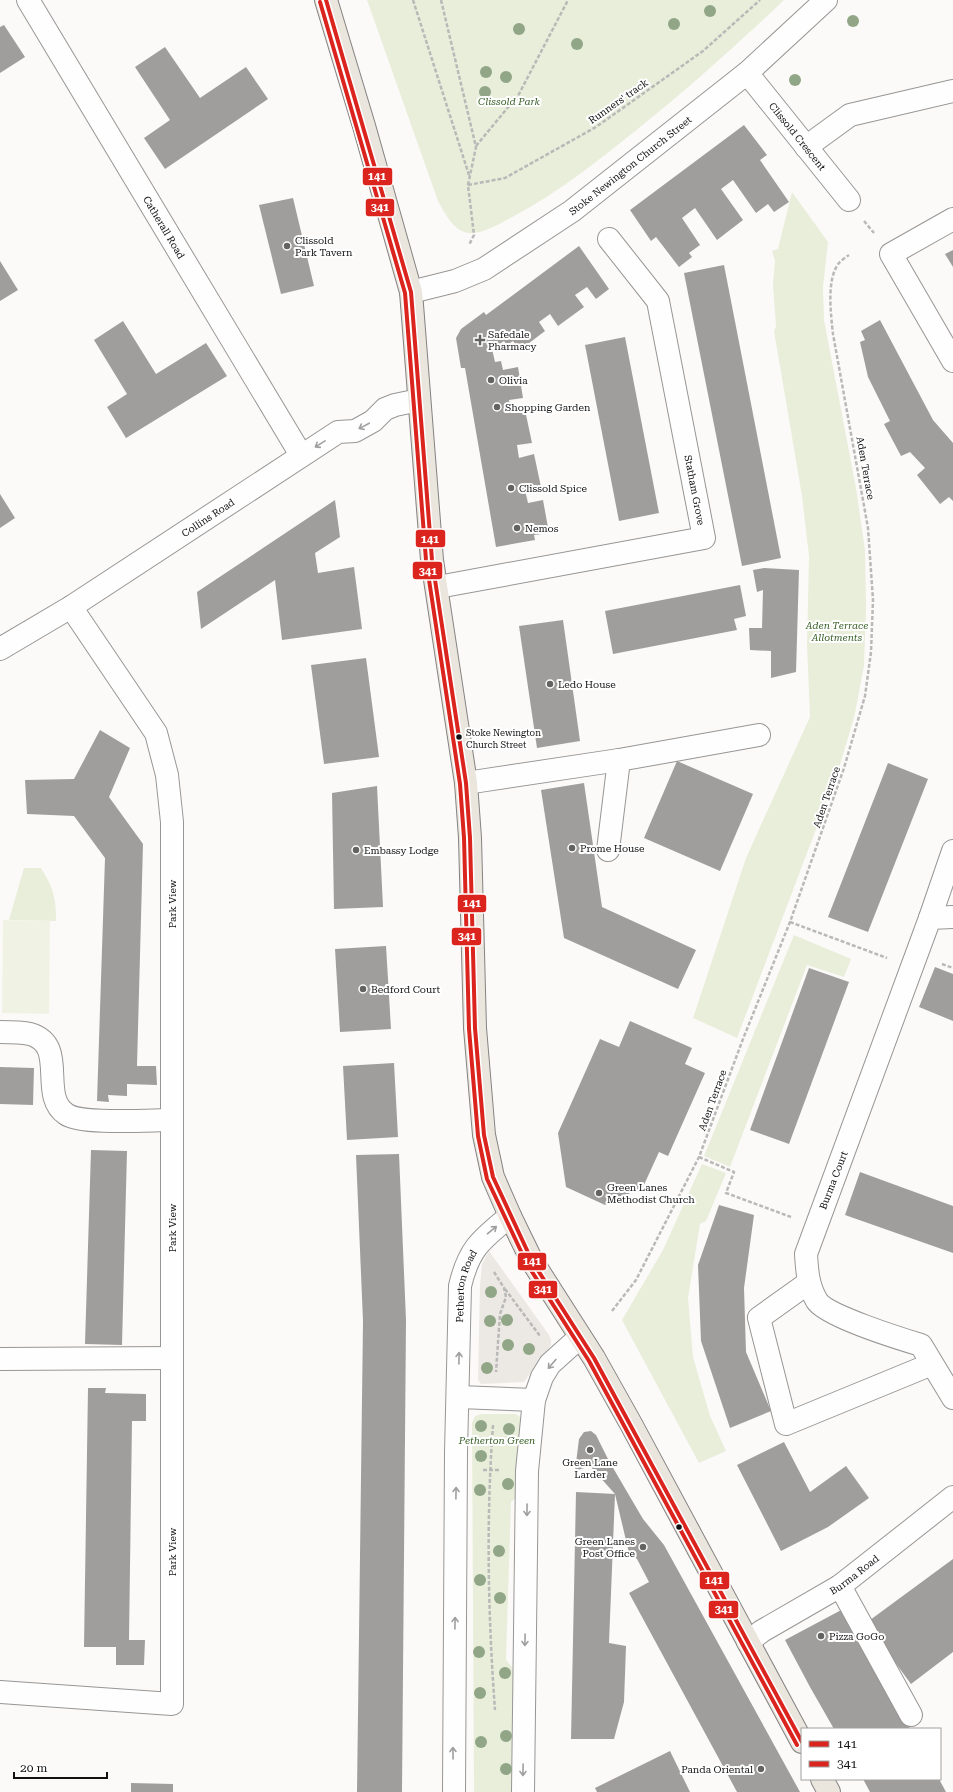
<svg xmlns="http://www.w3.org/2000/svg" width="953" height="1792" font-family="'Roboto Serif',serif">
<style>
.green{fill:#e8eeda}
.pitch{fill:#f0f3e4}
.plaza{fill:#ece9e4}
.building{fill:#a09e9c}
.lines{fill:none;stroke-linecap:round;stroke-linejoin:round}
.minor-casing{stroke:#979695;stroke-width:24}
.major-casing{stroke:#848382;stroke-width:24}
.path{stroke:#b9b9b8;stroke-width:2.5;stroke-dasharray:4 2;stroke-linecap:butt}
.minor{stroke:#fffefe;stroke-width:22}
.major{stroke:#eae6de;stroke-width:22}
.bus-1-casing{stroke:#fff;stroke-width:7}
.bus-2-casing{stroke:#fff;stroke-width:7}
.bus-1{stroke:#dc241f;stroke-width:4}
.bus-2{stroke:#dc241f;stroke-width:4}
.tree{fill:#91a686}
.oneway{stroke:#a09f9f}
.poi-dot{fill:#636362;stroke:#fff;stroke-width:1.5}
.bus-dot{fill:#111;stroke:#fff;stroke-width:1.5}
.labels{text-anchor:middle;stroke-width:4;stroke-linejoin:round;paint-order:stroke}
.bus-label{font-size:9px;fill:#111;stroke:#fff;text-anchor:start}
.park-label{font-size:10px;font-style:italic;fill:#396128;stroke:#fff}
.street-label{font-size:10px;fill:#111;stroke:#fff}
.poi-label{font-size:10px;fill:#111;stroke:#fff;text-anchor:start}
.line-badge{stroke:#fff;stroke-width:1.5}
.badge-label{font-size:11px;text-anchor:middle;font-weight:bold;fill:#fff}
</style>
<rect width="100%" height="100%" fill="#fcfaf8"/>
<g class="green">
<path d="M367 0H784C736 46 686 90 634 132 596 162 559 192 516 215 505 221 487 232 474 233 455 235 446 215 438 201Z"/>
<polygon points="792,192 828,242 823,287 824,320 856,488 865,550 866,609 864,666 854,718 838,771 737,1038 693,1018 746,858 810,717 807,645 809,556 802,496 774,331 776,327 773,284 775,261 772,251 778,249"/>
<path d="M24 868H41C53 888 56 897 56 921L9 920Z"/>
<polygon points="794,935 851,959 844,977 807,965 730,1167 704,1156"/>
<polygon points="702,1164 726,1173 706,1221 700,1224 688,1298 693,1357 710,1416 726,1451 699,1463 622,1320 663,1250"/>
<polygon points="482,1414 516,1414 521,1418 522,1425 518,1496 511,1502 506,1660 517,1673 516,1792 474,1792 472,1423 475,1416"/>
</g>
<polygon class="pitch" points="3,920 50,921 49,1014 2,1013"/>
<polygon class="plaza" points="489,1251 549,1335 551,1340 551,1345 524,1382 481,1384 478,1380 480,1285 482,1264"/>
<g class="building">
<polygon points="4,25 25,57 0,73 0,27"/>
<polygon points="165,47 200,98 246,67 268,99 165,169 144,138 170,120 135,67"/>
<polygon points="744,125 767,155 760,160 789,202 774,212 768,204 756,213 733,180 721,189 743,220 717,240 695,208 682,218 700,245 689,253 692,257 679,267 656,237 651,241 630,210"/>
<polygon points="293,198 314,286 281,294 259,205"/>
<polygon points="579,246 609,289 596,299 587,287 575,295 584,307 558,326 550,314 539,322 545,331 520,350 513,341 507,345 504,341 492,349 495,362 501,361 503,370 518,367 523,398 509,400 511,412 525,410 532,443 517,445 519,458 534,454 541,487 525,490 528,503 543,500 549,533 534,535 535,540 496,547 465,368 461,368 456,338 461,329 484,312 486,315"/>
<polygon points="953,250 953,267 945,254"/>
<polygon points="0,261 18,290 0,301"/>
<polygon points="724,265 781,558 742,566 684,273"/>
<polygon points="880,320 933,420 953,443 953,501 949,497 940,504 917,475 925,468 910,452 901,456 884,424 890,421 868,377 860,342 865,340 861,331"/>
<polygon points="123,321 156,374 206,343 227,376 126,438 107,407 127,394 94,340"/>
<polygon points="625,337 659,513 619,521 585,345"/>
<polygon points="0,494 15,518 0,528"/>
<polygon points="335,500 340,537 315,553 318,573 354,567 362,629 282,640 275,580 201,629 197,592"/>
<polygon points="764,568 799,570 796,672 771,678 771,651 750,650 749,628 762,628 763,590 757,592 753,570"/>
<polygon points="740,585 746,616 734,619 737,630 613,654 605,611"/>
<polygon points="563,620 580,741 537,748 519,626"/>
<polygon points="366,658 379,757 324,764 311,665"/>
<polygon points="100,730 130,748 109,797 143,844 137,1066 156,1066 157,1085 127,1084 127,1096 108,1095 109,1102 97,1101 105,858 74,816 27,814 25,780 74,779"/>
<polygon points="677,761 753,794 720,871 644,838"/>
<polygon points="888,763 928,779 868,932 828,917"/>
<polygon points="584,783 602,907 696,950 678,989 564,938 541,790"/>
<polygon points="377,786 383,907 334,909 332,793"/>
<polygon points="386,946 391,1029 340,1032 335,949"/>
<polygon points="935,967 953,974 953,1021 919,1007"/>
<polygon points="809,968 849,982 789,1144 750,1130"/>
<polygon points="630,1021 692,1048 685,1064 705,1073 668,1156 659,1152 643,1187 605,1205 566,1187 558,1133 600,1039 619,1047"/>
<polygon points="394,1063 398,1137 347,1140 343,1066"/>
<polygon points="0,1067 34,1068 33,1105 0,1104"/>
<polygon points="91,1150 127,1151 122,1345 85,1344"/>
<polygon points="399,1154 406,1320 402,1792 357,1792 363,1321 356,1155"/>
<polygon points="860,1172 953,1206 953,1253 845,1215"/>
<polygon points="719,1205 754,1215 744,1288 746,1352 771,1411 730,1428 701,1341 698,1265"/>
<polygon points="88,1388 106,1388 105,1393 146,1394 146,1421 132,1421 129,1640 145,1640 144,1665 116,1665 116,1647 84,1647"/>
<polygon points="591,1431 596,1435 609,1461 643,1519 664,1545 800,1792 737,1792 629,1593 649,1582 637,1559 629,1553 615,1494 590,1466 575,1471 579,1439 584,1432"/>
<polygon points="784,1442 810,1492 846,1466 869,1498 828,1527 781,1551 737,1465"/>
<polygon points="576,1492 615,1494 609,1643 626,1646 624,1702 614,1739 571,1739"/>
<polygon points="953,1559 953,1652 911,1684 866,1623"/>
<polygon points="845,1608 880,1675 910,1729 834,1729 810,1687 785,1640"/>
<polygon points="670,1751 690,1792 597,1792 595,1788"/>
<polygon points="863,1779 939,1779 946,1792 870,1792"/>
<polygon points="131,1783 173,1784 173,1792 131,1792"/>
</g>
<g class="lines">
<g class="minor-casing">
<g id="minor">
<path id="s1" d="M28 0 301 455"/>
<path id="s2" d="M747 73 849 200"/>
<polyline points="806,147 850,115 953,91"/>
<polyline points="953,219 891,254 953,361"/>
<path id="s3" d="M411 292 455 281 484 269 572 211 747 73 826 0"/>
<polyline points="438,587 704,538 658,301 609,239"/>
<path id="s4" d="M0 649 71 607 338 432 355 431 373 421 385 409 395 405 419 400"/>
<polyline points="466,783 619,760 759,735"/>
<polyline points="608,850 619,760"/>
<path d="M953 917 930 918 806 1254C807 1271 808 1286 817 1301 827 1316 901 1339 921 1345L953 1398"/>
<polyline points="930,918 953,851"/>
<path d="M0 1032C10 1032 21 1032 30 1034 69 1045 38 1095 66 1114 81 1125 150 1120 172 1120"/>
<polyline points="808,1283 759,1318 786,1424 932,1364"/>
<polyline points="0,1359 172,1358"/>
<polyline points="459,1397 534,1400"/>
<polyline points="840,1586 911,1715"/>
<path id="s5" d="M748 1642 762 1631 840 1586 953 1497"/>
<polyline points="0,1692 172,1704 172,822 167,775 156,733 71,607"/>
<path id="s6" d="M454 1792 456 1452 460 1286C469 1248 481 1240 510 1216"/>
<polyline points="523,1792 527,1471 534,1400 542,1377 550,1364 580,1337"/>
</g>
</g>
<g class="major-casing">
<g id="major">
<polyline points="326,0 364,126 411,292 432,560 466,783 470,838 475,1028 484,1135 493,1177 510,1216 532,1261 594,1358 631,1424 802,1742"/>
<polyline points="822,1779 829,1792"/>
</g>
</g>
<g class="path">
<polyline points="413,0 469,175"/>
<polyline points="441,0 476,147 468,185 474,235 469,245"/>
<polyline points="476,146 519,94 568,0"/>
<polyline points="468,185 505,178 596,127 703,51 760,0"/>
<polyline points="864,221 874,233"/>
<polyline points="790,922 887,958"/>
<polyline points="942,964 953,968"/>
<polyline points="699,1157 734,1172 726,1193 791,1217"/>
<polyline points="494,1272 504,1288 506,1297 500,1314 496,1372"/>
<polyline points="505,1289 540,1336"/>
<path d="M612 1311 636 1280 699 1157 743 1039 790 922 844 768 865 696 871 652 873 600 868 528 833 334C831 315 826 279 839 263 842 260 846 257 849 255"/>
<path d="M493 1425C486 1520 488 1615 495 1710"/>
<polyline points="483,1470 500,1470"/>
</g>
<use href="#minor" class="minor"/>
<use href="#major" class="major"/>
<g class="bus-1-casing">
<polyline id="bus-1" points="326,0 411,292 432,560 466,783 470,838 475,1028 484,1135 493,1177 532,1261 594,1358 802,1742"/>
</g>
<g class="bus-2-casing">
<polyline id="bus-2" points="320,2 405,293 426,560 460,784 464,838 469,1029 478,1136 487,1179 527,1264 589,1361 797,1745"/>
</g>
<use href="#bus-1" class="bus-1"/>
<use href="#bus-2" class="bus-2"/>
</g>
<g class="tree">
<circle cx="710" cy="11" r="6"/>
<circle cx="853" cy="21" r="6"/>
<circle cx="674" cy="24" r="6"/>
<circle cx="519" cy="29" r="6"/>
<circle cx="577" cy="44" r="6"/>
<circle cx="486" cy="72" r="6"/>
<circle cx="506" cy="77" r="6"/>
<circle cx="795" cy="80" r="6"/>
<circle cx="485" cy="92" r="6"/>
<circle cx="491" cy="1292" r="6"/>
<circle cx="507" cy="1320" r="6"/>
<circle cx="490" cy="1321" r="6"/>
<circle cx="508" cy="1345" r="6"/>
<circle cx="529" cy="1349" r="6"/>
<circle cx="487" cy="1368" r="6"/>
<circle cx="481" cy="1426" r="6"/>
<circle cx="509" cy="1429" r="6"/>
<circle cx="481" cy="1456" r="6"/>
<circle cx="508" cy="1484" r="6"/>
<circle cx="480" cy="1490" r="6"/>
<circle cx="499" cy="1551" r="6"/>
<circle cx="480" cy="1580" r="6"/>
<circle cx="500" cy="1598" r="6"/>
<circle cx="479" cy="1652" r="6"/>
<circle cx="505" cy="1673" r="6"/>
<circle cx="480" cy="1693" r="6"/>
<circle cx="506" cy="1736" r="6"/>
<circle cx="481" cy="1742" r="6"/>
<circle cx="506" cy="1769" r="6"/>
</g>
<defs><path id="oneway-shaft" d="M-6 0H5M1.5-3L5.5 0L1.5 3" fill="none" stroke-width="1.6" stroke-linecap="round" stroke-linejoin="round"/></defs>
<g class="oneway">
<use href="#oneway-shaft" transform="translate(364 426) rotate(152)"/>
<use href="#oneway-shaft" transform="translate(320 444) rotate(148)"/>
<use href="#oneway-shaft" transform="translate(492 1230) rotate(-39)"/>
<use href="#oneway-shaft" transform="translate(459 1358) rotate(-89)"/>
<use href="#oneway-shaft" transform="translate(552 1364) rotate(130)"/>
<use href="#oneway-shaft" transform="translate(456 1493) rotate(-89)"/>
<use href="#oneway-shaft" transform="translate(527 1510) rotate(91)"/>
<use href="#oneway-shaft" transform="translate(455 1623) rotate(-89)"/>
<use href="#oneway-shaft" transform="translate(525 1640) rotate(91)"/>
<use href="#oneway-shaft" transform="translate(453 1753) rotate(-91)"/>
<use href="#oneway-shaft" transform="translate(523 1770) rotate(91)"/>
</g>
<g class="poi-dot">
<circle cx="287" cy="246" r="4"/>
<path d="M478 334h4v4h4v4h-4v4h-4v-4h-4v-4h4z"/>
<circle cx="491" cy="380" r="4"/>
<circle cx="497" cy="407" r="4"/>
<circle cx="511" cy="488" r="4"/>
<circle cx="517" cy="528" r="4"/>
<circle cx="550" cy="684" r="4"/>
<circle cx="572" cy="848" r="4"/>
<circle cx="356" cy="850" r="4"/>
<circle cx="363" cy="989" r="4"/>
<circle cx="599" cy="1193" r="4"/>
<circle cx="590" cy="1450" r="4"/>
<circle cx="643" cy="1547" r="4"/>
<circle cx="821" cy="1636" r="4"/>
<circle cx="761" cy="1769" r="4"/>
</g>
<g class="bus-dot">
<circle cx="459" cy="737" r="3.5"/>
<circle cx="679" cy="1527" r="3.5"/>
</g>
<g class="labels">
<g class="bus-label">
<text x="466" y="736">Stoke Newington<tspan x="466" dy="12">Church Street</tspan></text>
</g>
<g class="park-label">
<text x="509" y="105">Clissold Park</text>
<text x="837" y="629">Aden Terrace<tspan x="837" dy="12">Allotments</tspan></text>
<text x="497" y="1444">Petherton Green</text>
</g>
<g class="street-label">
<text transform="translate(618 101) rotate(-35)" y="4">Runners' track</text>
<text dy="4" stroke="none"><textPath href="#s2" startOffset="81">Clissold Crescent</textPath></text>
<text dy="4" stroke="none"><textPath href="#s3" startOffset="256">Stoke Newington Church Street</textPath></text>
<text dy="4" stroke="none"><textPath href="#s1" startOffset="265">Catherall Road</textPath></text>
<text transform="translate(866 468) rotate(80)" y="4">Aden Terrace</text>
<text transform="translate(695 490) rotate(79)" y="4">Statham Grove</text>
<text dy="4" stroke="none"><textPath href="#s4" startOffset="246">Collins Road</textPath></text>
<text transform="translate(826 797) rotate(-71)" y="4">Aden Terrace</text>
<text transform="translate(172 904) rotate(-90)" y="4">Park View</text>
<text transform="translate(712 1100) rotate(-70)" y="4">Aden Terrace</text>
<text transform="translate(833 1180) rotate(-69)" y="4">Burma Court</text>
<text transform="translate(172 1228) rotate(-90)" y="4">Park View</text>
<text dy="4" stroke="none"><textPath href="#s6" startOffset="507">Petherton Road</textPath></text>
<text transform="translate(172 1552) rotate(-90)" y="4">Park View</text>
<text dy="4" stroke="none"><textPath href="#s5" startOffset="126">Burma Road</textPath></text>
</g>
<g class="poi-label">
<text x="295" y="244">Clissold<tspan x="295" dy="12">Park Tavern</tspan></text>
<text x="488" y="338">Safedale<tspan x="488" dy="12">Pharmacy</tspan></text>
<text x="499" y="384">Olivia</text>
<text x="505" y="411">Shopping Garden</text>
<text x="519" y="492">Clissold Spice</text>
<text x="525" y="532">Nemos</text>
<text x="558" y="688">Ledo House</text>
<text x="580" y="852">Prome House</text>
<text x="364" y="854">Embassy Lodge</text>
<text x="371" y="993">Bedford Court</text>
<text x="607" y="1191">Green Lanes<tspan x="607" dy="12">Methodist Church</tspan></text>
<text x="590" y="1466" text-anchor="middle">Green Lane<tspan x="590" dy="12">Larder</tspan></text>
<text x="635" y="1545" text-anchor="end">Green Lanes<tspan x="635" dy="12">Post Office</tspan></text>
<text x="829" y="1640">Pizza GoGo</text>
<text x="753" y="1773" text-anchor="end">Panda Oriental</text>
</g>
</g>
<g class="line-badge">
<rect x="362" y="167" width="31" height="19" rx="4" fill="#dc241f"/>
<rect x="365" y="198" width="30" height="19" rx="4" fill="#dc241f"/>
<rect x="415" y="529" width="31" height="19" rx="4" fill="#dc241f"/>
<rect x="412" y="561" width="31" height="19" rx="4" fill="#dc241f"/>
<rect x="457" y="894" width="30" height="19" rx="4" fill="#dc241f"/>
<rect x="451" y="927" width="31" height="19" rx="4" fill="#dc241f"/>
<rect x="517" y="1252" width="30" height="19" rx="4" fill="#dc241f"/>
<rect x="528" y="1280" width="30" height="19" rx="4" fill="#dc241f"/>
<rect x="699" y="1571" width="31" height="19" rx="4" fill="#dc241f"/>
<rect x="708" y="1600" width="31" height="19" rx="4" fill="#dc241f"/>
</g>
<g class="badge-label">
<text x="377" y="180">141</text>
<text x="380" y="211">341</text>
<text x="430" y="543">141</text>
<text x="428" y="575">341</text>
<text x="472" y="907">141</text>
<text x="467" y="940">341</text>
<text x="532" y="1265">141</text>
<text x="543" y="1293">341</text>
<text x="714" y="1584">141</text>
<text x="724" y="1613">341</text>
</g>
<rect x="801" y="1728" width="140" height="52" fill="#ffffff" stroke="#a0a0a0"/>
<rect x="809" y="1741" width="20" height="6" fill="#dc241f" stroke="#a0a0a0"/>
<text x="837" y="1748" font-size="12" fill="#111111">141</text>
<rect x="809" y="1761" width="20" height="6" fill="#dc241f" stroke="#a0a0a0"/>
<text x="837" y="1768" font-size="12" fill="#111111">341</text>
<path d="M14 1772v6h93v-6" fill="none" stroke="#111111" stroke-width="2"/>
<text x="20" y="1772" font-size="12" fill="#111111" stroke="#ffffff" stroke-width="3" paint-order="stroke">20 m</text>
</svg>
